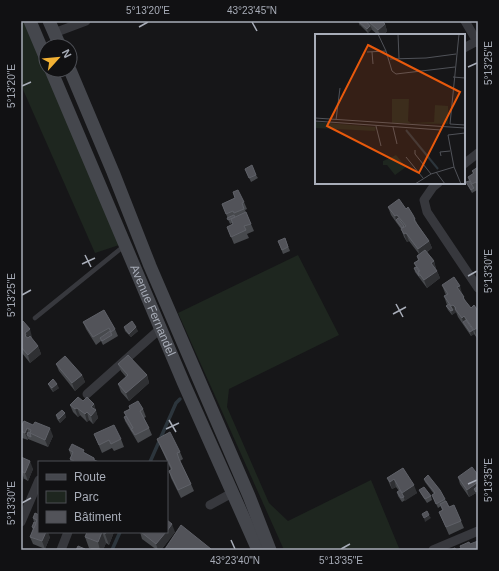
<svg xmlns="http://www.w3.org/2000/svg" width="499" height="571" font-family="Helvetica,sans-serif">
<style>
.green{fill:#1e261f}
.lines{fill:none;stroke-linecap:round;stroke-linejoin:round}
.stream{stroke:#2c353c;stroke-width:3.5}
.service{stroke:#37383d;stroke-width:4.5}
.minor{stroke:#37383d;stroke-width:9}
.secondary{stroke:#45474d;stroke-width:13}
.wall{fill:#47494d}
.shaded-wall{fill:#2f3033}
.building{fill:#525359;stroke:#5f6168}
.ticks{fill:none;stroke:#a8adb8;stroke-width:1.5}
.labels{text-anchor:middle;stroke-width:4;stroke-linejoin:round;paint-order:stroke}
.street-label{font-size:12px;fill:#a8adb8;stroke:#111113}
.inset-river{fill:none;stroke:#2c353c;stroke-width:2}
.inset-road{fill:none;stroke:#505258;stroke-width:1}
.view{fill:#e8590c;fill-opacity:0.15;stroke:#e8590c;stroke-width:2}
.inset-edge{fill:none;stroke:#a8adb8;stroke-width:2}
.neatline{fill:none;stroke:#a8adb8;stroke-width:1.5}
.ticks-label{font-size:10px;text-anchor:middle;fill:#a8adb8}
</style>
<rect width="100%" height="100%" fill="#161618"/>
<g class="green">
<polygon points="21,21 25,21 119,245 95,253 21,85"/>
<polygon points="298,255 339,335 229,389 227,407 269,503 288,521 371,480 399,548 398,550 284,550 178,313"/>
</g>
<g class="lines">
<g class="stream">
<polyline points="150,462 176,403 180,399"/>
<polyline points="112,550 120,532"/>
</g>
<polyline class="service" points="35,318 124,246"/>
<g class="minor">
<polyline points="465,21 478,43"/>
<polyline points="54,33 86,21"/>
<polyline points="464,48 477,41"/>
<polyline points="464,164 478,153"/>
<polyline points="438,183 433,187 424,200 427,212 478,288"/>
<polyline points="87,394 161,328"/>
<polyline points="210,505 232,493"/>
<polyline points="21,522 39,480"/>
<polyline points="61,550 68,532"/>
<polyline points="433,550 478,531"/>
</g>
<g class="secondary">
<polyline points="30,21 46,59"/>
<polyline points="49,21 60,46"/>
<path id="s1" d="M51 70 184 384 258 550"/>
<polyline points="70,70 113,172 150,266 249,496 270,550"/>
</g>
</g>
<g class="wall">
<polygon points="358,21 382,21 385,24 387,31 384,35 378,35 371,29 368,33 360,25 360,26"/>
<polygon points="478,167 478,192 477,190 472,193 468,186 466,182 469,181 468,177 473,174 472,171"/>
<polygon points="245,169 256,175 258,178 251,182"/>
<polygon points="233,192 244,202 247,209 245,210 254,231 247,234 249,238 234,244 227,227 233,224 232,223 230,224 222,204 235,198"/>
<polygon points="388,207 406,209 415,219 418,225 429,241 432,248 427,252 434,261 436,269 440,278 427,288 415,272 414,268 416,267 414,263 418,260 417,256 419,254 409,241 407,242 404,237 401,229 391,215"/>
<polygon points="285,238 290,251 283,254 278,241"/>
<polygon points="442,285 462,293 466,302 471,308 478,311 478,337 477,338 474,334 471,336 458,317 456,312 452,315 448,310 446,306 447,305 444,296 446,295 445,293"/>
<polygon points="21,322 32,337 31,338 38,346 41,354 30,363 22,353 21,355"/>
<polygon points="83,322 115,329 118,336 103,345 101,341 96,345 86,329"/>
<polygon points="124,327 138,331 131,337 125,331"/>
<polygon points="56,364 82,375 85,382 75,391 59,371"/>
<polygon points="118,364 147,375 149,383 129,401 121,392 118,384 126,377 121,371"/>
<polygon points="48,384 59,388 53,392 50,388"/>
<polygon points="83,401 94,404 98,418 93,424 89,420 87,422 80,415 78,417 73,412 70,405"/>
<polygon points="129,406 143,409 146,417 144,418 149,428 152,435 138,443 125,421 124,417 126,416 124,412 130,409"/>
<polygon points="56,415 66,417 60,423 57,419"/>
<polygon points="24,421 53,436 48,447 28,439 28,440 22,438 21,434 21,427"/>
<polygon points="94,434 121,439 124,447 114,451 112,448 102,453"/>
<polygon points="157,439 180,452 183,459 180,461 191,484 194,491 181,498 171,478 169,471 171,470 160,446"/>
<polygon points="69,450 85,453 94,458 95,461 99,462 71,462 70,459 71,456"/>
<polygon points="21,457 33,469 28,481 23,478 22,482 21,481"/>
<polygon points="403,468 417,493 402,502 398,496 397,492 399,491 396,487 392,489 390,485 387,478"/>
<polygon points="478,475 477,496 476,493 469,497 460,484 458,477"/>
<polygon points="424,479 445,499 449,507 461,521 464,528 449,535 439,512 442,510 441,506 438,508 432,495 434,494 425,482"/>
<polygon points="419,490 431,496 432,500 427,503 421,494"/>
<polygon points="39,515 39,532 50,537 45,549 33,544 30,537 33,530 32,527 34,522 33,518"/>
<polygon points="87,532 114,532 109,545 106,543 103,550 94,550 89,548 85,537"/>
<polygon points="140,532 175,532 161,550 157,550 142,539"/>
</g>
<g class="shaded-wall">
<polygon points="385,24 387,31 384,35 380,35 378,30"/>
<polygon points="370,26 372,29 368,33 367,29"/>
<polygon points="397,215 400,222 396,220 395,216"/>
<polygon points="406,233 409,241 407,242 404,234"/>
<polygon points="429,241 432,248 420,257 418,249"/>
<polygon points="434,261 436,269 434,270 431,263"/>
<polygon points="437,271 440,278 427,288 424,280"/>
<polygon points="460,286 462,293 460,295 457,287"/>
<polygon points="453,305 456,312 452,315 451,311 453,310 451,306"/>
<polygon points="464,316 467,324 463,322 462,318"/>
<polygon points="136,327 138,331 131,337 129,334"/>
<polygon points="478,327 478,337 477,338 474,330"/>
<polygon points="30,329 32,337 29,340 25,336 25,333"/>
<polygon points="473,330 474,334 471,336 470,332"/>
<polygon points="38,346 41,354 30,363 28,355"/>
<polygon points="82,375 85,382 75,391 72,383"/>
<polygon points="147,375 149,383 129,401 126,393"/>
<polygon points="57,384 59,388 53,392 52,388"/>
<polygon points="94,404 98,418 93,424 91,416 91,407"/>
<polygon points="77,408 80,415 78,417 75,409"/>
<polygon points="87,412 89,420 87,422 85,414"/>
<polygon points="65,413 66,417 60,423 59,419"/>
<polygon points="27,428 30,436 27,435 28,439 28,440 25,433"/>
<polygon points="50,428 53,436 48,447 45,440"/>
<polygon points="30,461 33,469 28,481 25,473"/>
<polygon points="22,474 24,478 22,482 21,477"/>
<polygon points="394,479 396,487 392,489 390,482"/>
<polygon points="478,482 478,495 477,496 474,489 476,493 469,497 467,490"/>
<polygon points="414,485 417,493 405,501 402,493"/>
<polygon points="429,515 431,518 425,522 424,518"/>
<polygon points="172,524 175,532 161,550 158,550 156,544"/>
<polygon points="46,532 48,532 50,537 45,549 42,541"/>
<polygon points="102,532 106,543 103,550 100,550 98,542"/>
<polygon points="106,532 114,532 109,545 105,534"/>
</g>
<g class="building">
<polygon points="359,21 366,21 370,26 367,29 359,22"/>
<polygon points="368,21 382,21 385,24 378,30"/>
<polygon points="252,165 256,175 249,178 245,169"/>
<polygon points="478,167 478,185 476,182 472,184 468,177 474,173 472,171"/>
<polygon points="469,181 474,188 471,190 466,182"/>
<polygon points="238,190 244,202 242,203 244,209 234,213 233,211 226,214 222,204 235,198 233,192"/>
<polygon points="399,199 406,209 408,207 413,215 415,219 414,220 429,241 418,249 406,233 404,234 401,229 406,226 397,215 395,216 388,207"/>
<polygon points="246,212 251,224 244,226 246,230 231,237 227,227 233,224 231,219"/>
<polygon points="234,215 235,217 228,220 227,218"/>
<polygon points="398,218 404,226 402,228 396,220"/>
<polygon points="285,238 288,247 282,250 278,241"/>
<polygon points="425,250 434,261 431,263 437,271 424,280 418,272 420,271 414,263 419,260 417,256"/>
<polygon points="416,267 419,271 418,272 419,276 414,268"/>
<polygon points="454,277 460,286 457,287 464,297 463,298 471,308 474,305 478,311 478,327 474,330 464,316 462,318 455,309 456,308 453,305 451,306 444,296 448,294 442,285"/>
<polygon points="449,304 453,310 451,311 446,306"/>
<polygon points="104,310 115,329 111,332 109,328 93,337 83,322"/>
<polygon points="466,320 473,330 470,332 463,322"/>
<polygon points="23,321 30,329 25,333 26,335 25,336 28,338 30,336 38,346 28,355 21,347 21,322"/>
<polygon points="132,321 136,327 129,334 124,327"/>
<polygon points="110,331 112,335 102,341 100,338"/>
<polygon points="128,355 147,375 126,393 118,384 128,375 118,364"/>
<polygon points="65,356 82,375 72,383 56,364"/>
<polygon points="53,379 57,384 52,388 48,384"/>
<polygon points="78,397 83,401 87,397 94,404 91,407 96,410 91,416 87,412 85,414 77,408 75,409 70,405"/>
<polygon points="138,401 143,409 140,411 149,428 135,435 131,429 133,428 124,412 130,409 129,406"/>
<polygon points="62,410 65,413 59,419 56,415"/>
<polygon points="126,416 133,428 131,429 133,432 124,417"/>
<polygon points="24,421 33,425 35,422 50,428 45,440 30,433 31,430 27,428 25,433 21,431 21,427"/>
<polygon points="114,425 121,439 111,444 109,440 99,445 94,434"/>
<polygon points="28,432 30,433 31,437 27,435"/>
<polygon points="170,432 180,452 177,453 179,459 191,484 178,490 169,471 172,469 157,439"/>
<polygon points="72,444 84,450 83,452 94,458 94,460 99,462 74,462 74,461 70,459 73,452 69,450"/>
<polygon points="21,457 30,461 25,473 21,471"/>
<polygon points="472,467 478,475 478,482 467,490 458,477"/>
<polygon points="403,468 414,485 402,493 394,479 390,482 387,478"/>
<polygon points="428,475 440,490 445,499 436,504 432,495 435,493 424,479"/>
<polygon points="478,486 478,490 476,492 474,489"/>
<polygon points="424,487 431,496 425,499 419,490"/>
<polygon points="400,490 404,497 401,498 397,492"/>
<polygon points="446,501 449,507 454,505 461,521 446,527 439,512 443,510 440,504"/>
<polygon points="427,511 429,515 424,518 422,514"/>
<polygon points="35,513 39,515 39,532 46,532 42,541 30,537 37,520 33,518"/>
<polygon points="167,520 172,524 167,531"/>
<polygon points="34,522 36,523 34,528 32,527"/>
<polygon points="181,525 211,549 211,550 166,550 165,549"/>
<polygon points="87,532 106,532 105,534 102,532 98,542 85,537"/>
<polygon points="141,532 166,532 156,544"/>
<polygon points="478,541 478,550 457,550 461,548 460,546 469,542 470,544"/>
<polygon points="78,546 85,549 84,550 76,550"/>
<polygon points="455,548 456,550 450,550"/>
</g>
<path class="ticks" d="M252 22 257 31M139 27 148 22M468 67 477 63M22 86 31 82M85 255 91 267M82 264 95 258M468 276 477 271M22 295 31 290M396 304 403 317M393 314 406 307M169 420 176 432M166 429 179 423M468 484 477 480M22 503 31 498M231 540 235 549M341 549 350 544"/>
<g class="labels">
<g class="street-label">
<text dy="4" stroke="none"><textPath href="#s1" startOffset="261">Avenue Fernandel</textPath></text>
</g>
</g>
<g transform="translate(315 34)">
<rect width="150" height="150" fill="#161618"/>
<path d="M77 65H94L93 87 96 89 119 88 120 71 133 72V90L77 89ZM0 88 61 93 60 97 0 94ZM81 121 91 133 80 141 72 131H68V127Z" fill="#1e261f"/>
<path class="inset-river" d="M91 96 123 135"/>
<path class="inset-road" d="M63 0 71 17M83 0 84 24M144 0 135 90 150 91M52 18 71 17 77 37 81 40 140 33M57 18 58 30M75 25 111 24 141 20M138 43 150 44M0 84 150 94M21 86 25 54M0 87 126 96M61 92 66 112M78 93 82 110M100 116V120L116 140M126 122 125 118 135 117M91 123 108 144M121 138 130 150M100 150 116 140 139 133M146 150 139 133 133 101 150 99"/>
<path class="view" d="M53 11 145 58 104 139 12 92Z"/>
<rect width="150" height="150" class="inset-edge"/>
</g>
<rect width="499" height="571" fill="none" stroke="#111113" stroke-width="44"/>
<rect x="38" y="461" width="130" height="72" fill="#111113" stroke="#4d4f55"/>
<rect x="46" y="474" width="20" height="6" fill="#45474d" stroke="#4d4f55"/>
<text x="74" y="481" font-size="12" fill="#a8adb8">Route</text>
<rect x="46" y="491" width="20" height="12" fill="#1e261f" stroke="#4d4f55"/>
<text x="74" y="501" font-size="12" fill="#a8adb8">Parc</text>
<rect x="46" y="511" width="20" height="12" fill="#525359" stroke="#4d4f55"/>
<text x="74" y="521" font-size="12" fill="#a8adb8">Bâtiment</text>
<g transform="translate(58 58) rotate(63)"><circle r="19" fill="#111113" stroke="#4d4f55"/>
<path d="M0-3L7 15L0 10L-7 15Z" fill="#f2b134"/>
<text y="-6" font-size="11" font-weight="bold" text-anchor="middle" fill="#a8adb8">N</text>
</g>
<rect x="22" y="22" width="455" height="527" class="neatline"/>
<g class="ticks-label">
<text x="148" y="14">5°13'20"E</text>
<text x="252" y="14">43°23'45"N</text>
<text transform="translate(488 63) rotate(-90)" y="4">5°13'25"E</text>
<text transform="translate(11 86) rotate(-90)" y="4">5°13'20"E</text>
<text transform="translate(488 271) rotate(-90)" y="4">5°13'30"E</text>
<text transform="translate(11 295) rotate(-90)" y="4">5°13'25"E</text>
<text transform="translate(488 480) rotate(-90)" y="4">5°13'35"E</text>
<text transform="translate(11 503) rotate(-90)" y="4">5°13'30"E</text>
<text x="235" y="564">43°23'40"N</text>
<text x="341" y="564">5°13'35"E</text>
</g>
</svg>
